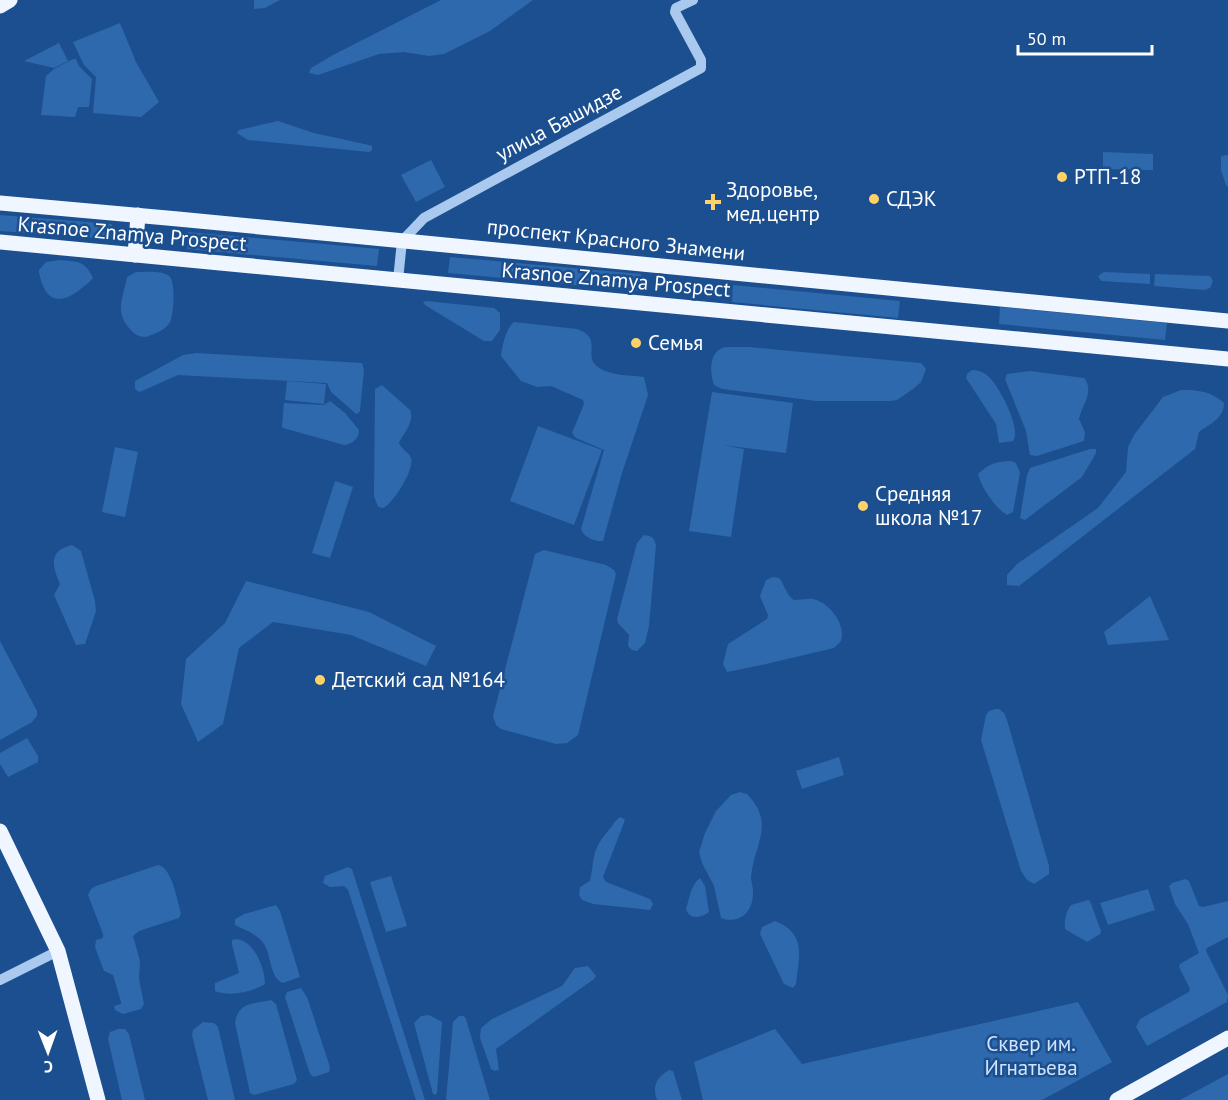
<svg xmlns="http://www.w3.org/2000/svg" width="1228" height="1100" font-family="'PT Sans',sans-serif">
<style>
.green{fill:#2e69ad}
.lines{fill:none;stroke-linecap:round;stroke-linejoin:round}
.minor{stroke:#a9c9ee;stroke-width:10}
.major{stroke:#f0f6ff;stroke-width:15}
.poi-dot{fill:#ffd166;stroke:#1b4f8f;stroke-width:2}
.labels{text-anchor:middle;stroke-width:5;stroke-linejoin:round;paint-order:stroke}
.street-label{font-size:21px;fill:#fff;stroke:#1b4f8f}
.poi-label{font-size:21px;fill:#fff;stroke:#1b4f8f;text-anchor:start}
.park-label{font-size:21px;fill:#cfe3fa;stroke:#1b4f8f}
</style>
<rect width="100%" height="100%" fill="#1b4f8f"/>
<g class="green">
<polygon points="254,0 280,0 265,8 254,9"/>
<polygon points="441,0 533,0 490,31 444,54 429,56 404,52 379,54 318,75 309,73 311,68 333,55"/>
<polygon points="120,23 136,62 159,102 141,117 93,113 96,77 84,65 73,42"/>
<polygon points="59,43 68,61 54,68 24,61"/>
<polygon points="73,59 76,59 79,66 92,79 89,107 78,107 75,117 41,115 46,76 54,69"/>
<polygon points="278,121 314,133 369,145 372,146 372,150 369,152 248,140 237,133 239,130"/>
<polygon points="1103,152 1153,154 1153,170 1103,169"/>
<polygon points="1228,155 1228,187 1226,185 1221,170 1221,156"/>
<polygon points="431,160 445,187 416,202 401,175"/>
<polygon points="0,215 112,224 111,239 0,231"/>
<polygon points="188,232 379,249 377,266 187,249"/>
<polygon points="450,257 641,274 639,291 448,273"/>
<path d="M60 260C77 262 85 260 93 278 89 283 83 287 78 291 56 307 44 298 39 272V270L46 262Z"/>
<path d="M136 272C145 272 162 270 169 276 176 281 174 314 170 322 166 330 154 334 146 337 138 337 134 334 129 328 114 311 124 296 127 277Z"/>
<polygon points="1104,272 1150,274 1150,284 1101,281 1098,276"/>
<polygon points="1155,274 1210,276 1213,281 1210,288 1204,290 1154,286"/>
<polygon points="733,285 900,301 898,318 732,302"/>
<polygon points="426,301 494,308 500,313 500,330 492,341 484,341 425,305 423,302"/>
<polygon points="1000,307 1167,323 1165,340 999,324"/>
<path d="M514 322 577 329C604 338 582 356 598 367 610 376 629 375 644 377L648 395 622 473 603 541C595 542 583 537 581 529L604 450 576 438 572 433 584 404 583 400 551 386 537 387 521 381 501 356C502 346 506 328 514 322Z"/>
<path d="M726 347H749L921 363 926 369 921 382 913 389 897 400 891 401H816L722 389 714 385C709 371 709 350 726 347Z"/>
<polygon points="196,353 362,363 364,370 360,411 357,414 355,413 331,392 327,383 178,375 142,391 139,392 135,389 135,381 183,355"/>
<path d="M972 370C978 370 984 372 989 377 999 386 1022 429 1013 441L999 443 996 424 966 378 967 374Z"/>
<path d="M1030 371 1084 378C1095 391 1082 405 1079 419L1085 432 1084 441 1037 456 1030 455 1026 431 1005 379 1007 374Z"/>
<polygon points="287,381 326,384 324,404 285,400"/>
<path d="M382 385 410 410C415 422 404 432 399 443 402 450 409 452 411 458 415 469 393 504 383 508L378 507 374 496 375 389Z"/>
<path d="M1181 390C1198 390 1211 391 1224 403 1224 418 1210 424 1199 432L1195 449 1019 586 1007 585V575L1017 564 1098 508 1126 472 1128 447 1134 435 1163 397Z"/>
<polygon points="712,392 793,403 786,453 722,445 744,449 731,537 689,531"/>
<path d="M330 401 345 413 359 430C359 439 352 444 344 445L283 428 282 426 284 403 324 405Z"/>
<polygon points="538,426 602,450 574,525 510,501"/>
<polygon points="115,447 138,452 125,517 102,512"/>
<polygon points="1090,449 1096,449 1096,453 1082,477 1025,520 1020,518 1027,475 1030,468"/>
<path d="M1011 461 1016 463 1020 473 1013 512 1007 515C995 508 981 487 978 474 988 464 997 461 1011 461Z"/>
<polygon points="335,481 353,487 330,558 312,553"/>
<path d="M644 535C651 536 654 537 656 545L649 626 645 643 637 651 632 650 628 646 629 635 618 623 617 619 637 543Z"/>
<path d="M72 545 81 551 95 601 96 611 85 644 76 645 54 595 60 584C53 567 47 551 72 545Z"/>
<polygon points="544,550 606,565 614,570 616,574 578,735 567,743 556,744 501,729 496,725 493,716 535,554"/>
<path d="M773 577 779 578C785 585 786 595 794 600 800 600 807 598 813 599 830 603 846 624 841 641L834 648 766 664 727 672 723 664 728 644 767 619 768 615 760 596 766 580Z"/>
<polygon points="246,581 369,612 436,646 426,666 351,635 273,622 239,648 223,724 198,742 181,704 186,659 225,623"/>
<polygon points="1150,596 1169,640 1108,645 1104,632"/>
<polygon points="0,641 37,711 37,716 32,722 0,740"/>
<polygon points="995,709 999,709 1004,713 1007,720 1049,866 1049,874 1034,884 1027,880 1021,871 981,740 986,715 989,711"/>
<polygon points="27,738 38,756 38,762 8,777 0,764 0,753"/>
<polygon points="839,757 844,775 802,789 796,771"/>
<path d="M740 792 747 794C776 824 754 844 751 877 751 882 753 886 753 891 754 911 740 925 721 918L714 886 702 863 699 852 705 833 716 811 731 795Z"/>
<path d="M621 817 625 820 603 877 606 882 650 899 653 904 650 910 593 904 582 900 579 895 580 887 590 881C595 857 591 851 608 831 613 826 614 820 621 817Z"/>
<path d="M158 865C172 867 177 900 181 913L179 918 139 931 133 936 140 961 139 979 144 1004 141 1009 123 1014 115 1010 114 1006 121 1004V1002L113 975 104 971 95 947 96 940 103 938V934L88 895 91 889 96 886Z"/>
<polygon points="348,867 352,869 425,1100 416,1100 348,890 344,886 330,887 323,883 325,876"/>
<polygon points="391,876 407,926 386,932 370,882"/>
<path d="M700 878 705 886 709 912C702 918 689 920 686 909 689 899 691 884 700 878Z"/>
<polygon points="1185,879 1189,881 1199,906 1203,907 1228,901 1228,937 1207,948 1206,951 1228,995 1227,1002 1147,1046 1136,1027 1140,1019 1189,992 1190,989 1179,967 1180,964 1199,953 1188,924 1175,904 1169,886 1172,883"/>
<polygon points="1148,889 1155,910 1108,925 1100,903"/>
<path d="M1088 900 1090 901 1101 931 1100 934 1087 942 1065 929C1064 921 1066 912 1071 905Z"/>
<path d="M276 905 280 911 300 977 283 983C270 979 271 954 264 944 256 933 245 930 235 925V919L244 914Z"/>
<path d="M775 921C807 934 799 956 796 984L793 988 784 984 760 934 762 927Z"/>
<path d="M236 939C254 940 265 968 265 984 252 992 229 997 215 991V983L239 973 232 944V940Z"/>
<polygon points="588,966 596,976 594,979 496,1049 499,1070 494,1071 491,1069 480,1038 481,1028 492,1019 562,986 575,968"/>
<polygon points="301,988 307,997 330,1067 329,1072 314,1077 310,1074 285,997 287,992"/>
<path d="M271 1000 276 1004 297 1080 294 1084 254 1095 250 1093 235 1023C238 1002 253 1004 271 1000Z"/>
<polygon points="1078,1002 1112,1062 1042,1100 703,1100 694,1062 775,1029 802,1064"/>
<polygon points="429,1015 442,1022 437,1093 435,1095 433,1094 414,1023 421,1016"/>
<polygon points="459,1016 464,1016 466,1019 490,1100 446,1100 453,1022"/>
<polygon points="203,1022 214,1023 218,1027 235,1100 208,1100 192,1035 193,1030"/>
<polygon points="118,1029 125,1029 129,1034 145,1100 122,1100 108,1039 110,1032"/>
<path d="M669 1070 673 1071 682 1100H657C652 1086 656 1078 669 1070Z"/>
<polygon points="1228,1074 1228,1100 1180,1100"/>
</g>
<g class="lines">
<g class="minor">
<polyline points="398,280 402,241 424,218 701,68 701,60 675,12 676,8 693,0"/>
<polyline points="0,980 58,951"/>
</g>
<g class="major">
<polyline points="0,6 10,0"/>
<polyline points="0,203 178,219 1228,321"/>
<polyline points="0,242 1228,359"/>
<polyline points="135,255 138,215"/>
<polyline points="0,831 58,951 98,1100"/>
<polyline points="1117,1100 1228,1038"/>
</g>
</g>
<g class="poi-dot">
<circle cx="1062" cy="177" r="6"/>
<circle cx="874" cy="199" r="6"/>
<path d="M710 193h6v6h6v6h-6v6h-6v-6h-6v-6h6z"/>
<circle cx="636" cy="343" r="6"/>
<circle cx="863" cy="506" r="6"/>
<circle cx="320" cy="680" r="6"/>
</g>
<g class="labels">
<g class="street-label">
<text transform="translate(559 123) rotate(-28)" y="7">улица Башидзе</text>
<text transform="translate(132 234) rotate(5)" y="7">Krasnoe Znamya Prospect</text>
<text transform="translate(616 240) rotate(6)" y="7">проспект Красного Знамени</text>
<text transform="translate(616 280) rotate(5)" y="7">Krasnoe Znamya Prospect</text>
</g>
<g class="poi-label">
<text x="1074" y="184">РТП-18</text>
<text x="726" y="197">Здоровье,<tspan x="726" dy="24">мед.центр</tspan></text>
<text x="886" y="206">СДЭК</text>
<text x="648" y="350">Семья</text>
<text x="875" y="501">Средняя<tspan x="875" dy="24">школа №17</tspan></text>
<text x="332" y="687">Детский сад №164</text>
</g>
<g class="park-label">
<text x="1031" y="1051">Cквер им.<tspan x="1031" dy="24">Игнатьева</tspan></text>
</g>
</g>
<g transform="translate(48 1052) rotate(179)" stroke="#1b4f8f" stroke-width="4.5" paint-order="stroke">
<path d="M0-4.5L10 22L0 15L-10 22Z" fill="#ffffff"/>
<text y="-9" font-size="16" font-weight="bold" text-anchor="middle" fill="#ffffff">С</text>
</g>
<path d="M1018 45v9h134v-9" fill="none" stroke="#ffffff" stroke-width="3"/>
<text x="1027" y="45" font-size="18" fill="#ffffff" stroke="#1b4f8f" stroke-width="4.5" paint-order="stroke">50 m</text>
</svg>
